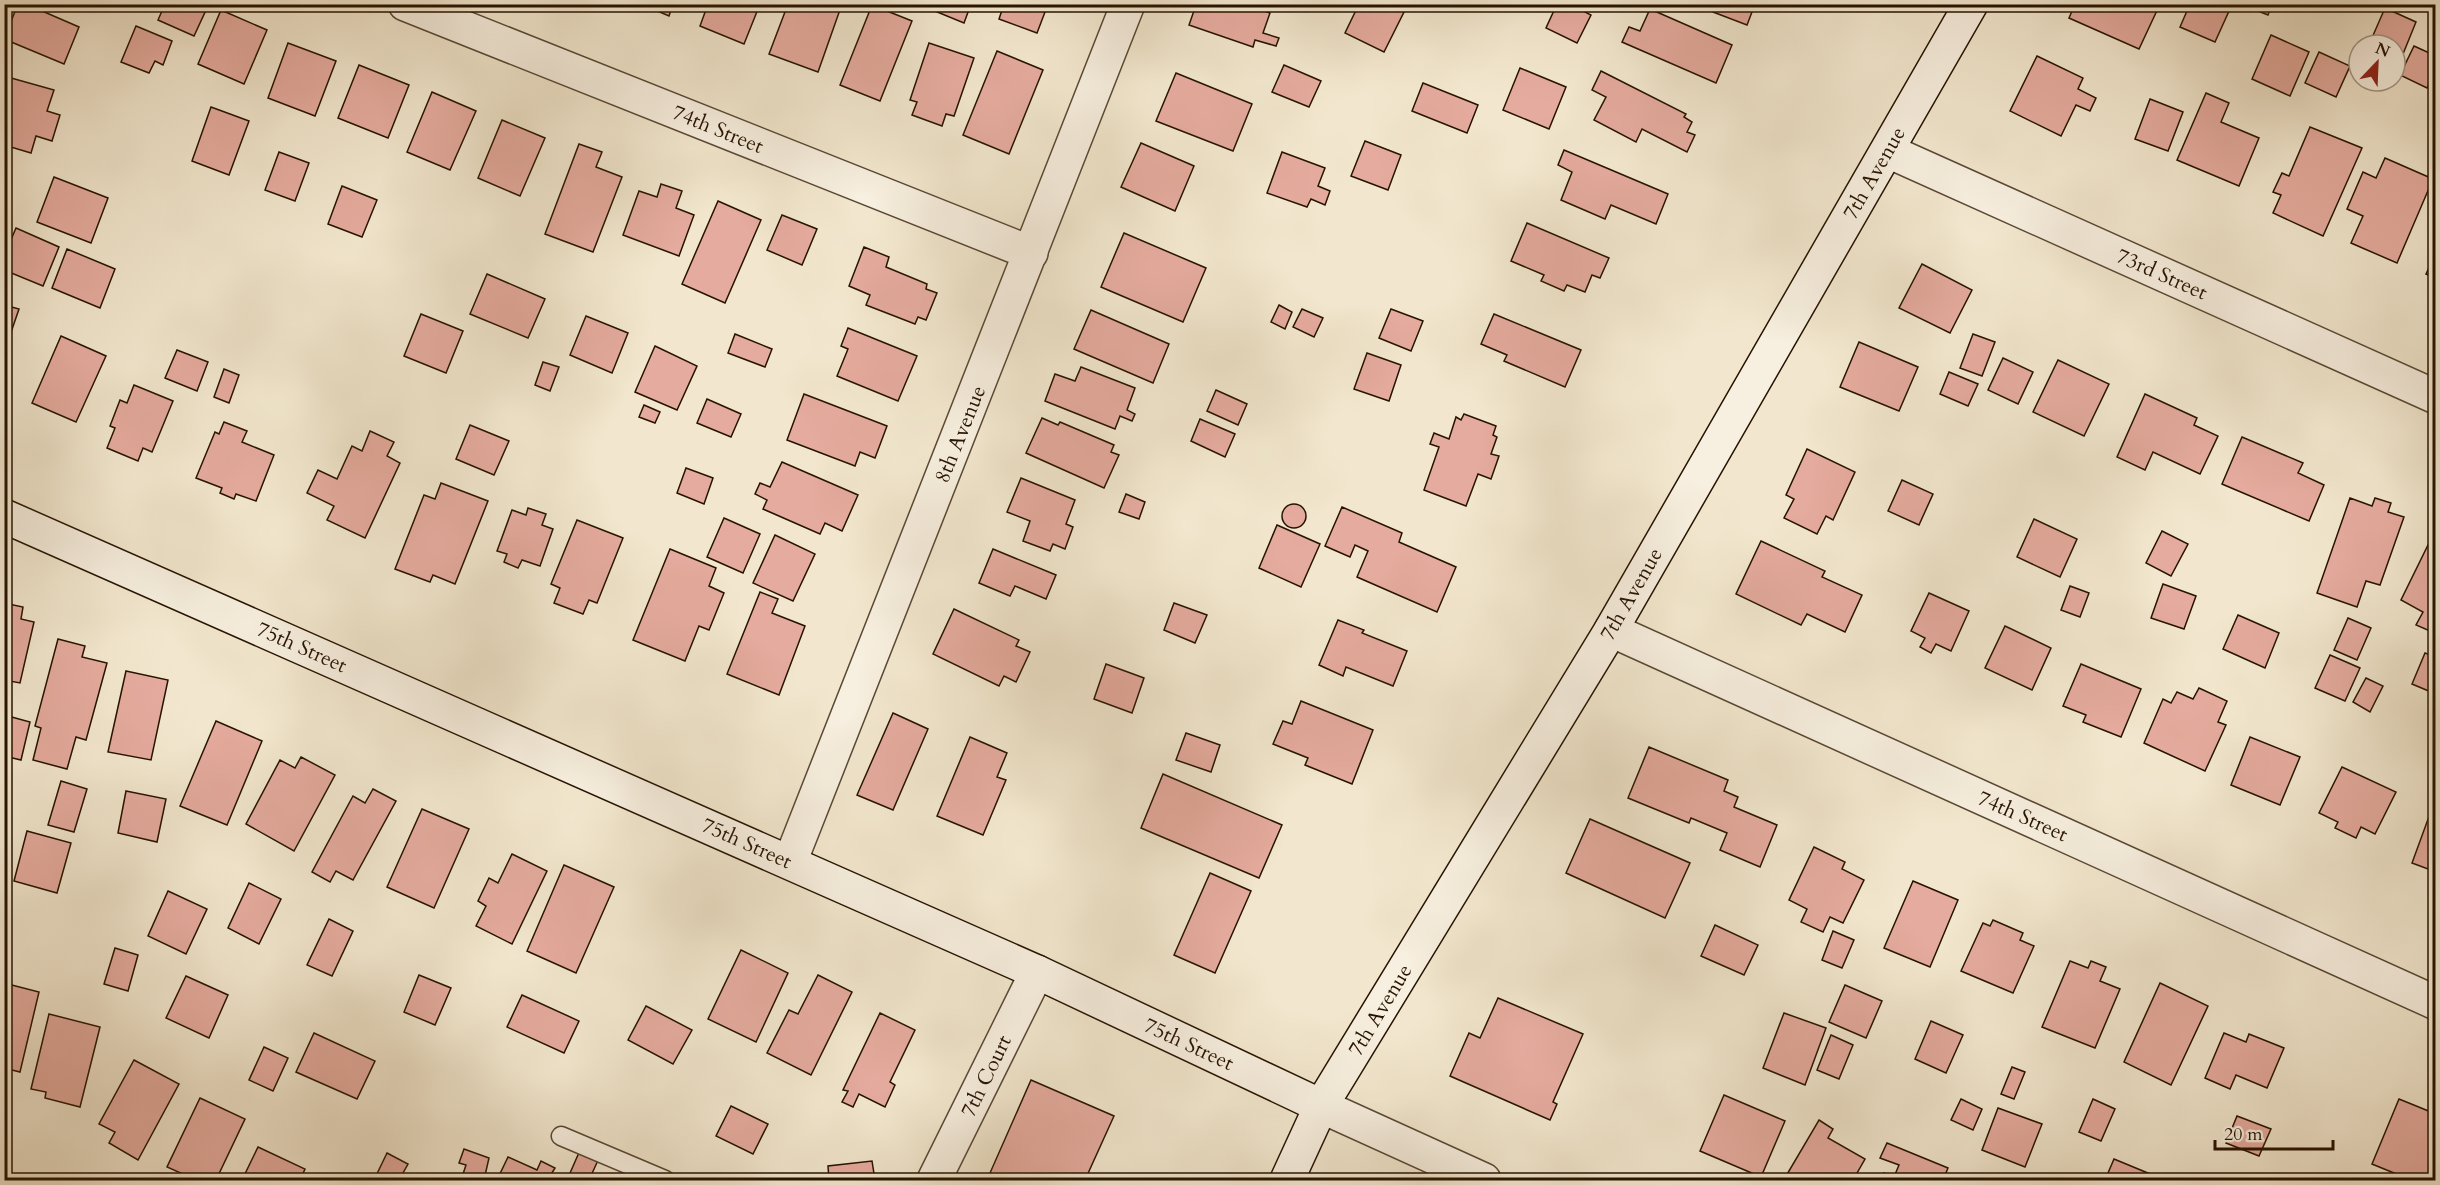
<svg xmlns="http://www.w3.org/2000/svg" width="2440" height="1185" font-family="Cardo,serif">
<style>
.building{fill:#e5ab9e;stroke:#261300;stroke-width:1.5}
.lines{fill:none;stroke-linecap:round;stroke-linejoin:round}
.lane-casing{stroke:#594834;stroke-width:21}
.street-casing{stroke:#594834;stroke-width:36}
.secondary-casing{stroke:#261300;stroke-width:36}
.lane{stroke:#f7efdf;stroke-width:18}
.street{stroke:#f7efdf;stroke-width:33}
.secondary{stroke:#f7efdf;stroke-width:33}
.labels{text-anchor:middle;stroke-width:5;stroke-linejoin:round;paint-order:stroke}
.street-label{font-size:21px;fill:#261300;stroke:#f7efdf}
</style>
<rect width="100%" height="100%" fill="#f2e7ce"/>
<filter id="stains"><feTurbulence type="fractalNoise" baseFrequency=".00333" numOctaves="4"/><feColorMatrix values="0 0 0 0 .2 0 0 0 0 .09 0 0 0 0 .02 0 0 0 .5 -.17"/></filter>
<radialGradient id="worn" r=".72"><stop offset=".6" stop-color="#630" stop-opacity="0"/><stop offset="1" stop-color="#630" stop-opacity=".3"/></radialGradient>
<g class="building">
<polygon points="18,4 26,4 79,27 64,64 4,39"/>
<polygon points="165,4 194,4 206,10 194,36 158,20"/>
<polygon points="641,4 673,4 669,16"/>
<polygon points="708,4 760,4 744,44 700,26"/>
<polygon points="788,4 842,4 818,72 769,54"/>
<polygon points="925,4 971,4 964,23 925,7"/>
<polygon points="1004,4 1026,4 1045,12 1037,33 999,19"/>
<polygon points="1209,4 1245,4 1270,13 1263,33 1279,38 1276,46 1255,40 1253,47 1189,25 1196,5 1208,9"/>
<polygon points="1359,4 1388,4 1404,12 1384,52 1345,33"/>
<polygon points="1557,4 1570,4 1591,15 1577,43 1546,28"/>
<polygon points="1716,4 1755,4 1747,25 1713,12"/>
<polygon points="2075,4 2160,4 2139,49 2069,18"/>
<polygon points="2190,4 2215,4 2229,11 2215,42 2180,27"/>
<polygon points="2240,4 2272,4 2268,15"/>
<polygon points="872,5 912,21 880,101 840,85"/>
<polygon points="2385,8 2416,22 2403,54 2395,50 2395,45 2383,45 2371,40"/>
<polygon points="1650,9 1732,45 1716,83 1622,42 1629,27 1640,31"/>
<polygon points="221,10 267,30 244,84 198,64"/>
<polygon points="136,26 172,41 163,65 155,61 149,73 121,62"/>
<polygon points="2271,35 2309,52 2290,96 2252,79"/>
<polygon points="288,43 336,61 315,116 268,98"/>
<polygon points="929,43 974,58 954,116 946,114 942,126 912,115 917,102 910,100"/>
<polygon points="2414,46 2436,56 2436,70 2427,88 2400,75"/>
<polygon points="997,51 1043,70 1009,154 963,135"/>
<polygon points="2319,52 2350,66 2336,97 2305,83"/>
<polygon points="2037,56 2083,78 2078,89 2096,98 2090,111 2076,105 2061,136 2010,111"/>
<polygon points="359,65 409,85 388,138 338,118"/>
<polygon points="1284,65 1321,81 1309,107 1272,92"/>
<polygon points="1520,68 1566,87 1549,129 1503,110"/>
<polygon points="1601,71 1686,114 1684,117 1692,122 1687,132 1695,135 1687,152 1642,129 1636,142 1594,120 1606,97 1592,90"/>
<polygon points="1176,73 1252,104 1233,151 1156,121"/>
<polygon points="4,76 54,90 47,111 60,115 52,141 36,136 31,153 4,145"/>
<polygon points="1423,83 1478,105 1467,133 1412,111"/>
<polygon points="432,92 476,111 450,170 407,152"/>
<polygon points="2206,93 2229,103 2221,122 2259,138 2239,186 2177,160"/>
<polygon points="2150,99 2183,112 2168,151 2135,139"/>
<polygon points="211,107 249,121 229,175 192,161"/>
<polygon points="502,120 545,138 520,196 478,178"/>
<polygon points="2310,127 2362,148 2323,236 2273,213 2281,195 2273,192 2282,173 2289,176"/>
<polygon points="1365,141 1401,155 1388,190 1351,176"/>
<polygon points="1141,143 1194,166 1175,211 1121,187"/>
<polygon points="579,144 602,152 596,167 622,177 593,252 545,234"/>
<polygon points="1564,150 1668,194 1656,224 1611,205 1605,219 1561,200 1572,172 1558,165"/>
<polygon points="279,152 309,163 295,201 265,190"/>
<polygon points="1282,152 1325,168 1318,186 1330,191 1325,205 1311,199 1307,207 1267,193"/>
<polygon points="2385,158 2433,179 2397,263 2351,243 2363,216 2347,209 2363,172 2376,178"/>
<polygon points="54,177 108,198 91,243 37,222"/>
<polygon points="661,184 682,191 676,208 694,215 679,256 623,235 639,191 657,197"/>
<polygon points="342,186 377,200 362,237 328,224"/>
<polygon points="718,201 761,220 725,303 682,284"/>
<polygon points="782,215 817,229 802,265 767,250"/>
<polygon points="1527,223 1609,258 1600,278 1592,275 1585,292 1567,285 1564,291 1541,281 1544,275 1511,261"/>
<polygon points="16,228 59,247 43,286 4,270 4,256"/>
<polygon points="1124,233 1206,268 1183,322 1101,287"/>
<polygon points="864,247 889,257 886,267 927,284 926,289 937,293 926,320 918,317 915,324 866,305 870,295 849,286"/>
<polygon points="67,249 115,269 100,308 52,288"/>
<polygon points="2436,252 2436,278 2426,274"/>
<polygon points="1922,264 1972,290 1950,333 1899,308"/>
<polygon points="487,274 545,299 528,338 470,314"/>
<polygon points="4,305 19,309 8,341 4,340"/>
<polygon points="1279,305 1292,312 1285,329 1271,322"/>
<polygon points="1302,309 1323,318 1314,337 1293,327"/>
<polygon points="1391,309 1423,321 1411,351 1379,338"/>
<polygon points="1091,310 1169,344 1153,383 1074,349"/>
<polygon points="421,314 463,331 446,373 404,356"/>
<polygon points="1494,314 1581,350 1565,387 1504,361 1507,355 1481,344"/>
<polygon points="586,316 628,333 612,373 570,355"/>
<polygon points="848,328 917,356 898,401 837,376 848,349 841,346"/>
<polygon points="735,334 772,349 765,367 728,353"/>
<polygon points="1973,334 1995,342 1982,376 1960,368"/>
<polygon points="61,336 106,356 76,422 32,403"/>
<polygon points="1859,342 1918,367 1899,411 1840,387"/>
<polygon points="655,346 697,366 677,410 635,392"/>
<polygon points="177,350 208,362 197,391 165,378"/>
<polygon points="1367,353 1401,365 1389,401 1354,389"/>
<polygon points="2003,358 2033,372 2018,404 1988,390"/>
<polygon points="2058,360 2109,384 2084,436 2033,412"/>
<polygon points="543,362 559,367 550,391 535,385"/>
<polygon points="1081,367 1135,388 1127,410 1135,414 1132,421 1120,416 1115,429 1045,401 1055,374 1075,381"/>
<polygon points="224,369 239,375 229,403 214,397"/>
<polygon points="1949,372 1978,384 1968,406 1940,394"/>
<polygon points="134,385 173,401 152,452 143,448 138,461 107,448 115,428 110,426 120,400 127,403"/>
<polygon points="1216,390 1247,404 1238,425 1207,411"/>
<polygon points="804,394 887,426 875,458 860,452 855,466 787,440"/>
<polygon points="2145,394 2197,418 2194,425 2218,436 2200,474 2153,452 2145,470 2117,457"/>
<polygon points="707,399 741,414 731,437 697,423"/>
<polygon points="644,405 660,412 655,423 639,417"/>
<polygon points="1464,414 1496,426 1493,435 1497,437 1491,454 1499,456 1491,479 1478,474 1466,506 1424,490 1439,447 1430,444 1434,433 1449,439 1456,417 1461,420"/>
<polygon points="1042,418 1058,425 1060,422 1114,445 1111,452 1119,455 1104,488 1026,453"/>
<polygon points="1200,419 1235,434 1225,457 1191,441"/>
<polygon points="224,422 247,431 242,442 274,455 256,501 236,494 234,499 220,493 222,488 196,478 215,432 219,434"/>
<polygon points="470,425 509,441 494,475 456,459"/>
<polygon points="370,431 394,442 387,456 400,463 365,538 327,520 334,506 307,493 318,470 337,479 352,446 362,451"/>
<polygon points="2242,437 2303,463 2298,473 2324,485 2309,521 2222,484"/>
<polygon points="1807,449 1855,472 1833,520 1826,516 1817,534 1784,518 1794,499 1786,495"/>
<polygon points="782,462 858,495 842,531 825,523 820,534 763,509 767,500 755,494 760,483 770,487"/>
<polygon points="686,468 713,478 704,504 677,493"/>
<polygon points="1021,478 1075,500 1066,524 1073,527 1065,549 1053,544 1050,551 1023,541 1030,521 1007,512"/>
<polygon points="1902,480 1933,494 1919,525 1888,511"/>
<polygon points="441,483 488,501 455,584 433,575 430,582 395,569 424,495 435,499"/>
<polygon points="1126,494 1145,502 1139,519 1119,512"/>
<polygon points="2350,498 2372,506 2375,498 2391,503 2388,512 2404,517 2380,585 2366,581 2357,607 2317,593"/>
<circle cx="1294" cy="516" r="12"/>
<polygon points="1342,507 1402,533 1399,542 1456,567 1437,612 1357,577 1368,551 1355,545 1350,557 1325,546"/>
<polygon points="528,508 546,514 542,525 553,529 540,566 522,560 518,568 504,562 507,554 497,551 512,510 526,515"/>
<polygon points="724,518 760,534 743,573 707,557"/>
<polygon points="2034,519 2077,539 2060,577 2017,557"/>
<polygon points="577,520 623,538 597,603 589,600 583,614 554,603 560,588 551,584"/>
<polygon points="1277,525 1320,544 1301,587 1259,568"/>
<polygon points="2162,531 2188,544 2171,576 2146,563"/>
<polygon points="775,535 815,554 793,601 753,583"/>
<polygon points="1761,541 1825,571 1822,577 1862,595 1845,632 1807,614 1801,625 1736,594"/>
<polygon points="2429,543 2436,546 2436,620 2430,631 2416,625 2423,612 2401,600"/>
<polygon points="670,549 716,568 709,586 724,593 709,630 699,626 685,661 633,640"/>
<polygon points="993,549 1056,575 1046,599 1015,586 1010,596 979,583"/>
<polygon points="2163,584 2196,596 2184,629 2151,618"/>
<polygon points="2070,586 2089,593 2080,617 2061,610"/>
<polygon points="760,592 778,599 772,613 805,626 779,695 727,674"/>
<polygon points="1929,593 1969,611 1951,651 1936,644 1931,653 1920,647 1925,638 1911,631"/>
<polygon points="4,603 23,607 21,619 34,622 20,683 4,680"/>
<polygon points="1174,603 1207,615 1195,643 1164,630"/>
<polygon points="954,609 1019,640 1016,646 1030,652 1016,682 1004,676 999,686 933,654"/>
<polygon points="2238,615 2279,633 2265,668 2223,649"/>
<polygon points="2348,618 2371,628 2357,660 2334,650"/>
<polygon points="1338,620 1364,630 1362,633 1407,651 1393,686 1346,667 1343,676 1319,665"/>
<polygon points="2005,626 2051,648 2032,690 1985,668"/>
<polygon points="58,639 85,646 82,657 107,663 86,740 76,737 67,769 33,760 41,728 35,726"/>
<polygon points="2425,653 2436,657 2436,694 2412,684"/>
<polygon points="2330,655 2360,668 2345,701 2315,688"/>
<polygon points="1106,664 1144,678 1132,713 1094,699"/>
<polygon points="2081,664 2141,689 2121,737 2083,722 2086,715 2063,706"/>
<polygon points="126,671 168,680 151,760 108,752"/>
<polygon points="2366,678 2383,686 2370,712 2353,702"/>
<polygon points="2199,688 2227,701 2218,722 2226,725 2205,771 2144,743 2163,699 2171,703 2177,692 2193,699"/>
<polygon points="1301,701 1373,730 1352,784 1305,765 1308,758 1273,744 1283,721 1292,724"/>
<polygon points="893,713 928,729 893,810 857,795"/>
<polygon points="8,716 30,722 21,760 4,756 4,730"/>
<polygon points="216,721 262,741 227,825 180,806"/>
<polygon points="1186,733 1220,745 1211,772 1176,760"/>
<polygon points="970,737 1007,753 997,777 1006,780 983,835 937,816"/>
<polygon points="2250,737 2300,757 2280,805 2231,785"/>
<polygon points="1649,747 1728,780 1724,791 1738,797 1734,807 1777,825 1760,867 1720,850 1727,833 1691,818 1689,823 1628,798"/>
<polygon points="301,757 335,775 294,851 246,824 280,760 295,768"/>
<polygon points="2342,767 2396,792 2375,834 2361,827 2356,838 2335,828 2338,822 2319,813"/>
<polygon points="1163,774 1282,825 1259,878 1141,828"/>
<polygon points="61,781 87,789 74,832 48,825"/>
<polygon points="373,789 396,801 353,880 336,871 330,882 312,872 353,796 365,803"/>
<polygon points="126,791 166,799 157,842 118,833"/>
<polygon points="2435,800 2436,801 2436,872 2412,863"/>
<polygon points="422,809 469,829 434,908 387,887"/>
<polygon points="1590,819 1690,863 1665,918 1566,873"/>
<polygon points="27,831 71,843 57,893 14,881"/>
<polygon points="1814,847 1845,862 1842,869 1864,880 1843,923 1830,917 1823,932 1801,922 1807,909 1789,900"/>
<polygon points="512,854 547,871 512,944 476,926 486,906 478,901 489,878 498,883"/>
<polygon points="564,865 614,887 576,973 527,951"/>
<polygon points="1210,873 1251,891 1215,973 1174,955"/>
<polygon points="1913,881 1958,900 1930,967 1884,948"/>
<polygon points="249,883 281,899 259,944 228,928"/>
<polygon points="168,891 207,909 186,954 148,936"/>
<polygon points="329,919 353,931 332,976 307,965"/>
<polygon points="1993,920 2023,933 2020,940 2034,946 2013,993 1961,971 1983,923 1990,926"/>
<polygon points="1715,925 1758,945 1744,975 1701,956"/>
<polygon points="1833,931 1854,940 1842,968 1822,960"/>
<polygon points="115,948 138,955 128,991 104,984"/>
<polygon points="741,950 788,973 756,1042 708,1019"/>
<polygon points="2070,961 2088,968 2091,961 2106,967 2100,981 2120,989 2095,1048 2042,1027"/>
<polygon points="419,975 451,988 435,1025 404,1012"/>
<polygon points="818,975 852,992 811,1075 767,1053 789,1010 798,1014"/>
<polygon points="186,976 228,995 209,1038 166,1018"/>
<polygon points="4,983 39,992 20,1072 4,1068"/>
<polygon points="2160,983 2208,1006 2171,1085 2124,1062"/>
<polygon points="1845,985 1882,1001 1866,1038 1829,1022"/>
<polygon points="522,995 579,1021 564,1053 507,1027"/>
<polygon points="1498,998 1583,1034 1553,1102 1557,1104 1550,1120 1450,1076 1469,1033 1480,1038"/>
<polygon points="646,1006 692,1030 673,1064 628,1040"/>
<polygon points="880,1013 915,1030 890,1082 895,1085 885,1107 859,1094 853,1107 842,1102 848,1091 843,1090"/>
<polygon points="1784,1013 1826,1028 1805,1085 1763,1068"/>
<polygon points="49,1014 100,1027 80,1107 45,1098 46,1092 31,1089"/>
<polygon points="1931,1021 1963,1035 1946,1073 1915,1059"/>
<polygon points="314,1033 375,1061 357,1099 296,1072"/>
<polygon points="2224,1033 2246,1042 2249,1034 2284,1048 2267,1088 2236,1075 2230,1089 2205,1078"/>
<polygon points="1831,1035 1853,1045 1839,1079 1817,1070"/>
<polygon points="264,1047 288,1058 273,1091 249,1080"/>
<polygon points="134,1060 179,1084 138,1160 109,1143 115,1132 99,1124"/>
<polygon points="2012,1067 2025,1072 2014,1099 2001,1094"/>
<polygon points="1031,1080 1114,1116 1085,1180 1007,1180 990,1173"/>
<polygon points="1724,1095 1785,1121 1761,1177 1700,1151"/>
<polygon points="200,1098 245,1119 216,1180 196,1180 167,1167"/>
<polygon points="1961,1099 1982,1109 1973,1130 1951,1120"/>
<polygon points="2093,1099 2115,1109 2101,1141 2079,1132"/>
<polygon points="2399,1099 2431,1112 2436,1104 2436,1162 2428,1180 2411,1180 2372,1164"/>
<polygon points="731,1106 768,1124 753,1154 716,1136"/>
<polygon points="1998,1108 2042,1124 2025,1167 1982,1150"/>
<polygon points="2237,1116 2271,1129 2259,1156 2226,1143"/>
<polygon points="1819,1120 1833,1129 1828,1138 1865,1159 1853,1180 1793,1180 1786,1176"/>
<polygon points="1887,1143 1948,1168 1943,1180 1882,1180 1884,1173 1894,1177 1899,1165 1880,1158"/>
<polygon points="258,1147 305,1169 300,1180 242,1180"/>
<polygon points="581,1148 600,1156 589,1180 567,1180"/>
<polygon points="464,1149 489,1158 484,1180 461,1180 466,1165 459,1163"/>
<polygon points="387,1153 408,1164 399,1180 374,1180"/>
<polygon points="508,1157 537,1170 541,1161 555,1168 550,1176 559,1180 497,1180"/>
<polygon points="2114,1159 2155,1176 2153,1180 2105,1180"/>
<polygon points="872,1161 875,1180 829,1180 828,1166"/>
</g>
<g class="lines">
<g class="lane-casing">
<polyline id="lane" points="561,1136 665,1180"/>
</g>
<g class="street-casing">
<g id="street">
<polyline points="405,4 1031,253"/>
<polyline points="1888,151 2436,397"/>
<polyline points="1611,630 2436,1003"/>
<polyline points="790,862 1128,4"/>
<polyline points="1321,1106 1484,1180"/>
<polyline points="934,1180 1037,972"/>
</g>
</g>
<g class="secondary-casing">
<g id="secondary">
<polyline points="4,516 1037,972 1321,1106"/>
<polyline points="1287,1180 1321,1106 1611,630 1971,4"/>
</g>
</g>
<use href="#lane" class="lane"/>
<use href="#street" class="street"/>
<use href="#secondary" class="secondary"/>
</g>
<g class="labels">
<g class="street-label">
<text transform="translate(718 129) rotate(22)" y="7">74th Street</text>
<text transform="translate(1874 173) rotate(-60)" y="7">7th Avenue</text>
<text transform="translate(2162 274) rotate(24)" y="7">73rd Street</text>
<text transform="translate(960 434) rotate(-68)" y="7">8th Avenue</text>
<text transform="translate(1631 594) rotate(-60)" y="7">7th Avenue</text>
<text transform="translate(302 647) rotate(24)" y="7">75th Street</text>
<text transform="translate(2023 816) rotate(24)" y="7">74th Street</text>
<text transform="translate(747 843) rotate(24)" y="7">75th Street</text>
<text transform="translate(1380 1010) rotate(-59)" y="7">7th Avenue</text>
<text transform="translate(1189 1044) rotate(25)" y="7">75th Street</text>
<text transform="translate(986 1076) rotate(-64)" y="7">7th Court</text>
</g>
</g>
<rect width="2440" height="1185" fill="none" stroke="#f2e7ce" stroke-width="24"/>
<rect x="6" y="6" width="2428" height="1173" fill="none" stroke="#261300" stroke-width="3"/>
<rect x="12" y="12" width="2416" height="1161" fill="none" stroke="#261300" stroke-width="1.5"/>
<g transform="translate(2377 63) rotate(23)"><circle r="28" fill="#f7efdf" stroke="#a39786" stroke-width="1.5"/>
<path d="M0-4.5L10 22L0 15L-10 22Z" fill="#8f2418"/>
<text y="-9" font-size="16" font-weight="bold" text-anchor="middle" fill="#261300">N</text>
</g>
<path d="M2215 1140v9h118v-9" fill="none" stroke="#261300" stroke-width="3"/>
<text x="2224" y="1140" font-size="18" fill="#261300" stroke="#f7efdf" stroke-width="4.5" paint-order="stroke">20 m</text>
<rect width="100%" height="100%" filter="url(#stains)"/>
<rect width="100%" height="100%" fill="url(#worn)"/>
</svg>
